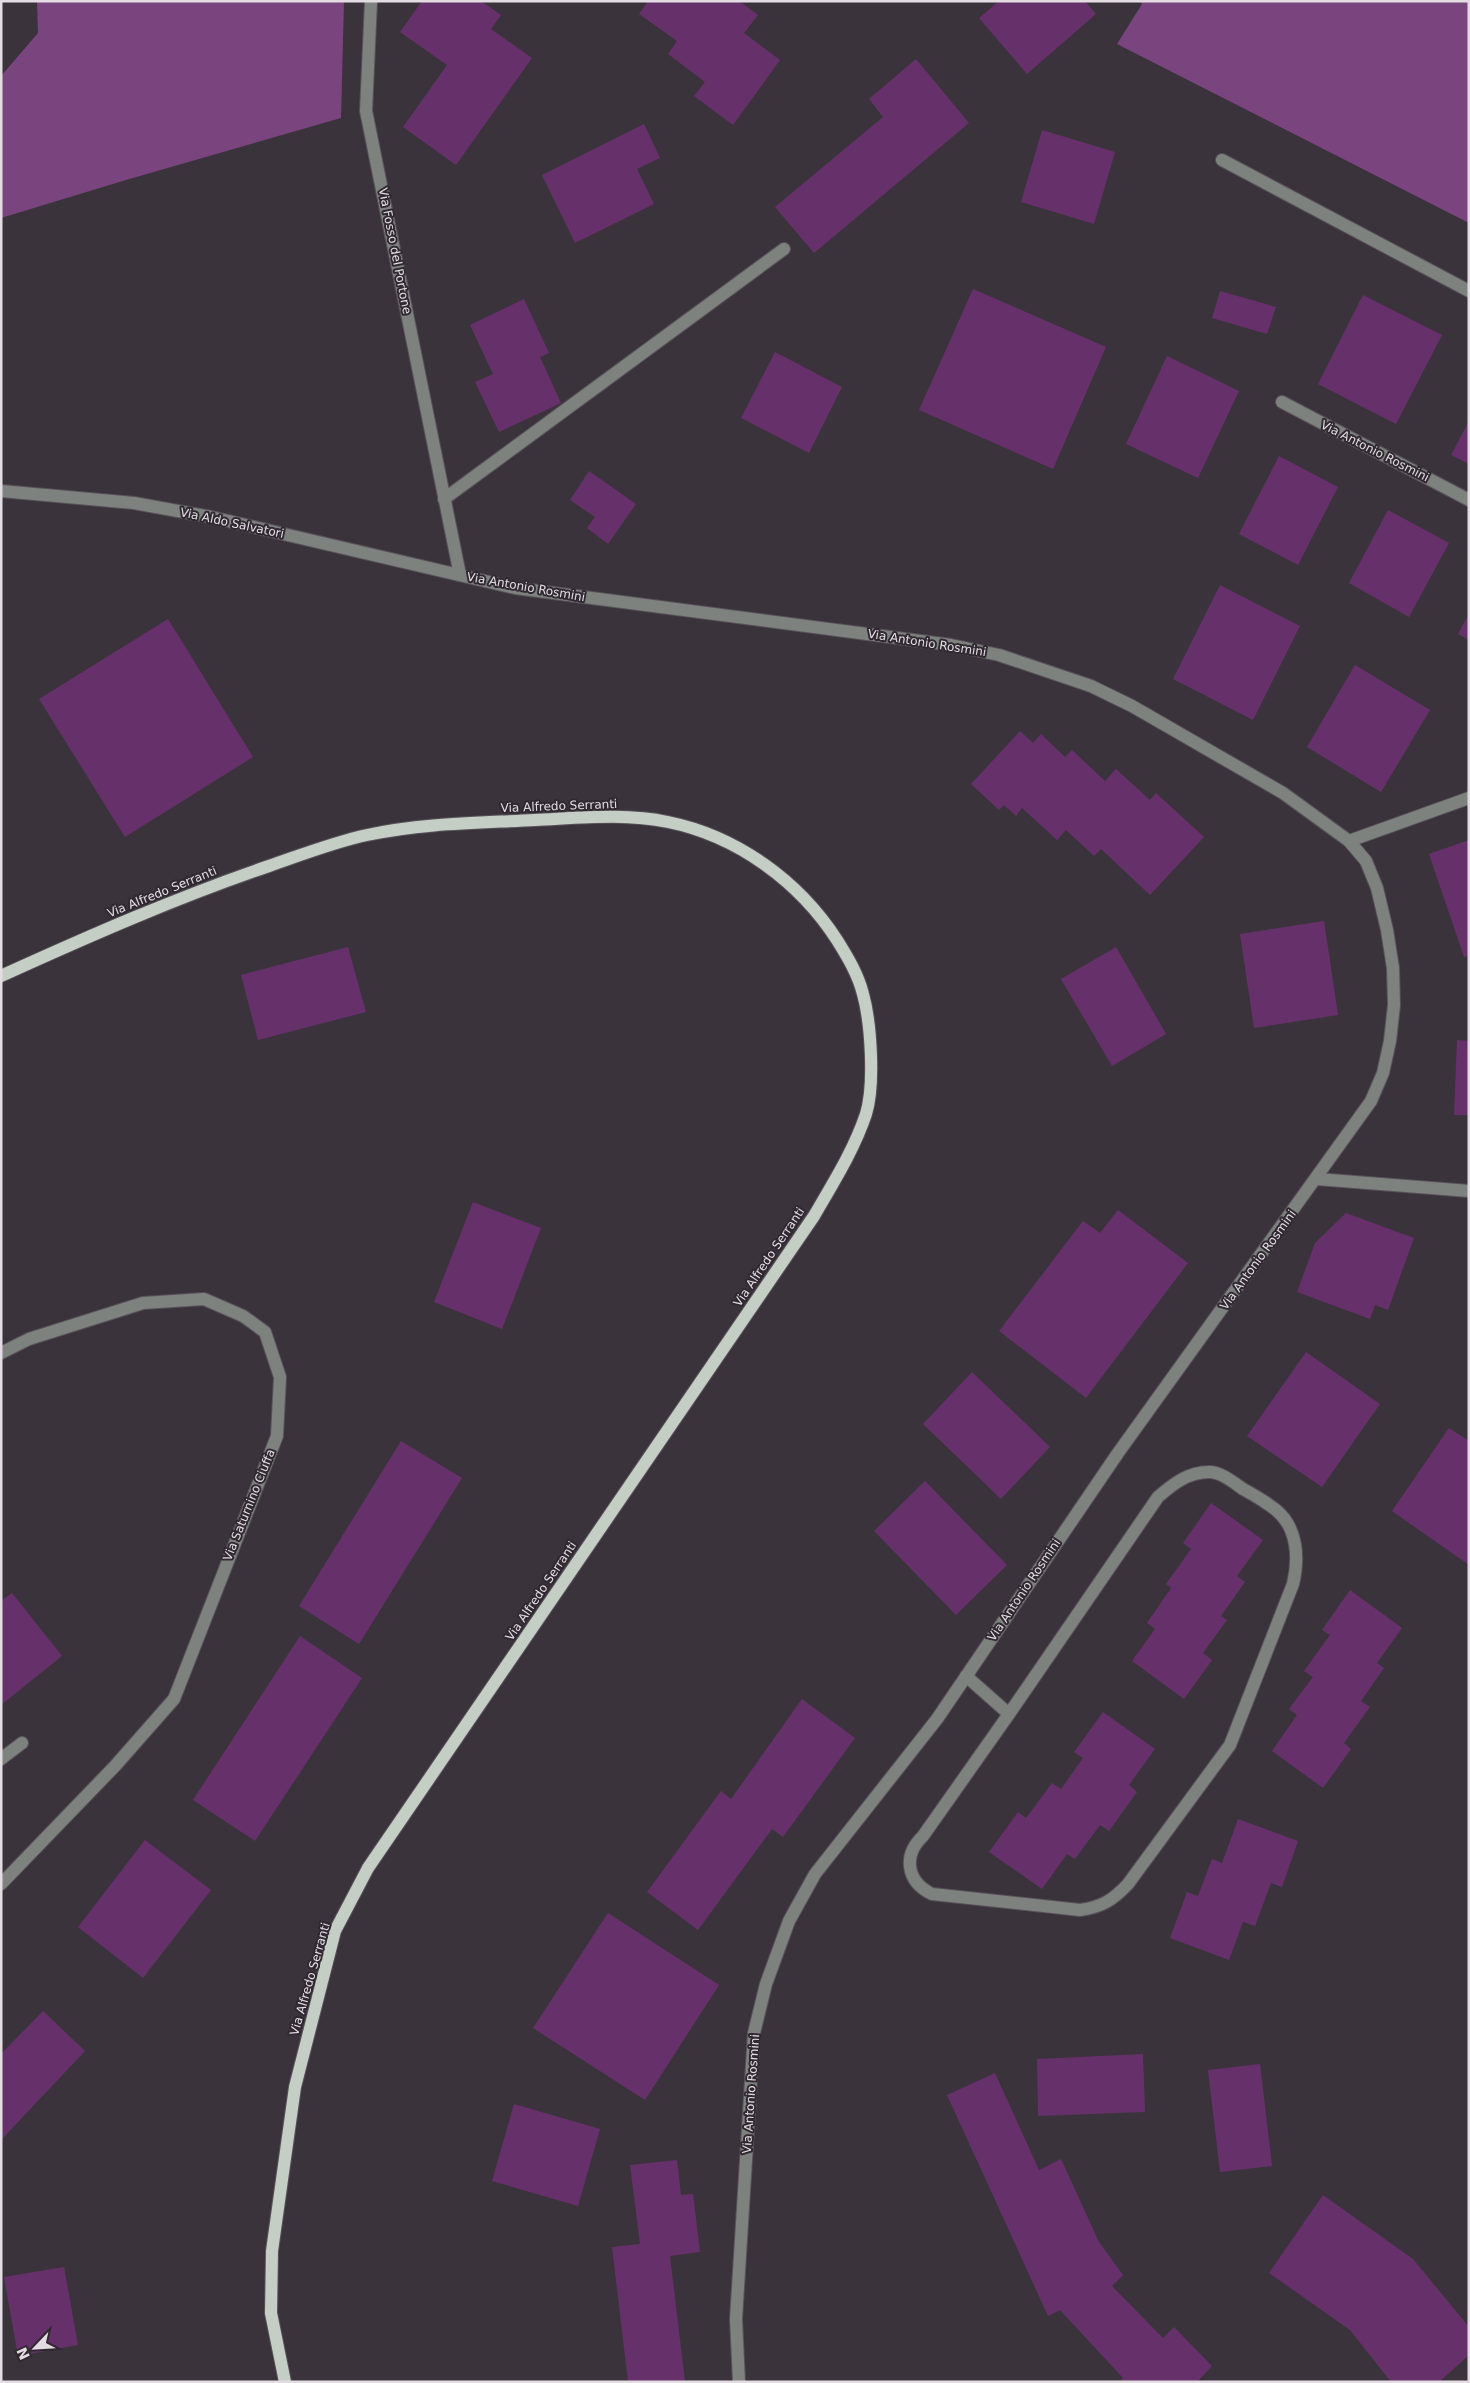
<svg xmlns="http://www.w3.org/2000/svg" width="1470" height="2383" font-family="'DejaVu Sans',sans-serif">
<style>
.forest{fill:#7a457f}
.building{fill:#66316a}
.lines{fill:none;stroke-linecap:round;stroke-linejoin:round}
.minor-casing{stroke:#59525a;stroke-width:14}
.major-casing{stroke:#59525a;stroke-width:14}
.minor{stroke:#7d827e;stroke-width:12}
.major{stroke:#c4cec5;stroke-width:12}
.labels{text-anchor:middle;stroke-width:4;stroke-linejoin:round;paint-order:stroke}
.street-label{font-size:12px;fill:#e3dde3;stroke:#312932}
</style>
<rect width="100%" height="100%" fill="#3b333c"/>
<g class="forest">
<polygon points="37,1 344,1 341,118 126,180 1,218 1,76 38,33"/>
<polygon points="1140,1 1469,1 1469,223 1117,44 1142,4"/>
</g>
<g class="building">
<polygon points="422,1 481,1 501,15 491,29 532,58 456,165 403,127 447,65 400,32"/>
<polygon points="648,1 739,1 758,15 744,33 780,60 733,125 694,96 705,82 668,54 677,41 639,14"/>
<polygon points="999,1 1085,1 1096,14 1027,74 979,18"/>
<polygon points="916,59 969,123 814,253 775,207 883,117 869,99"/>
<polygon points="644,124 660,158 637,169 654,204 575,243 542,175"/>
<polygon points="1042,130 1115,152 1094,224 1021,202"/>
<polygon points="973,289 1106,347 1053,469 919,410"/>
<polygon points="1220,291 1276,307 1267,334 1212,318"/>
<polygon points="1363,295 1442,335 1396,424 1318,384"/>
<polygon points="524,299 549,353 540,357 561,403 499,432 475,382 493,374 470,325"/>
<polygon points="775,352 842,387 809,453 741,418"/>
<polygon points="1167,356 1239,391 1198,478 1126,444"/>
<polygon points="1469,421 1469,464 1451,455"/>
<polygon points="1279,456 1338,487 1298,565 1239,534"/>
<polygon points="589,471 636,504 608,544 587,528 595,517 570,500"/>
<polygon points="1388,510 1449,543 1409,617 1349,583"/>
<polygon points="1220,585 1300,626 1253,720 1173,679"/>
<polygon points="1469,614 1469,640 1458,634"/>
<polygon points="168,619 253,757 125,837 39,699"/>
<polygon points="1355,665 1430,710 1381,792 1307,747"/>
<polygon points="1020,731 1033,743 1041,734 1065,757 1072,750 1105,781 1116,769 1150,800 1156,793 1204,837 1150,895 1101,849 1094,856 1066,830 1057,840 1022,808 1016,816 1004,805 999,810 971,784"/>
<polygon points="1469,840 1469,955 1464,957 1429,854"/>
<polygon points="1324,921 1338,1015 1254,1028 1240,934"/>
<polygon points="348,947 366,1012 258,1040 241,975"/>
<polygon points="1116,947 1166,1034 1112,1066 1061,979"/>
<polygon points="1457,1040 1469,1041 1469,1115 1454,1115"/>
<polygon points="473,1202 541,1228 502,1329 434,1302"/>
<polygon points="1118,1210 1188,1263 1086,1398 999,1331 1083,1221 1100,1233"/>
<polygon points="1346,1213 1414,1238 1388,1310 1375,1305 1370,1319 1297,1292 1315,1243"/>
<polygon points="1306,1352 1380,1404 1322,1487 1247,1436"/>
<polygon points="972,1372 1050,1447 1001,1499 923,1424"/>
<polygon points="1449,1428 1469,1441 1469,1565 1392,1511"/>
<polygon points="401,1441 462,1478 359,1644 299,1606"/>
<polygon points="925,1481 1007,1565 956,1615 874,1531"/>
<polygon points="1211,1503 1263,1540 1237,1576 1245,1582 1221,1616 1227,1620 1203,1653 1212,1660 1184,1699 1132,1661 1155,1629 1147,1623 1171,1588 1166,1584 1191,1549 1183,1543"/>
<polygon points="1350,1590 1402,1628 1377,1663 1384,1668 1361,1701 1370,1707 1344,1743 1351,1749 1323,1788 1272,1751 1297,1715 1289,1709 1313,1677 1304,1671 1330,1635 1322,1630"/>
<polygon points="12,1593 62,1656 1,1705 1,1601"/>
<polygon points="300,1636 362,1678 255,1841 193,1800"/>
<polygon points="802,1699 855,1738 783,1837 772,1829 698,1930 647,1892 721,1791 731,1799"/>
<polygon points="1103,1712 1155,1749 1129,1785 1137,1792 1109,1831 1100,1825 1075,1859 1067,1854 1042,1889 989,1852 1018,1812 1026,1818 1052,1783 1061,1789 1083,1758 1074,1752"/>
<polygon points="1238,1819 1298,1841 1282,1887 1271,1883 1255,1926 1243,1922 1229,1960 1170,1938 1187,1892 1198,1896 1212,1859 1222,1863"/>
<polygon points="145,1840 211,1890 143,1978 78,1927"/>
<polygon points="608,1913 719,1985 645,2100 533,2028"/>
<polygon points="43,2011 85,2051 1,2140 1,2054"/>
<polygon points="1143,2054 1145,2112 1038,2116 1037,2059"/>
<polygon points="1260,2064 1272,2166 1220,2172 1208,2070"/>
<polygon points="995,2073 1039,2170 1061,2159 1099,2242 1123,2275 1112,2286 1163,2338 1174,2327 1212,2366 1197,2382 1119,2382 1123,2378 1060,2310 1048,2316 947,2095"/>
<polygon points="514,2104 600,2129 578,2206 492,2181"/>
<polygon points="677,2160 681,2195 693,2194 700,2252 670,2256 685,2382 628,2382 612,2247 640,2244 630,2165"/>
<polygon points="1323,2195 1413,2259 1469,2327 1469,2355 1439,2382 1391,2382 1350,2330 1269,2273"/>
<polygon points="64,2267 78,2345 18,2356 4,2277"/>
</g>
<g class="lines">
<g class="minor-casing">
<g id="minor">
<polyline points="371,1 366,111 460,575"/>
<polyline points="1222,160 1469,291"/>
<polyline points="1282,402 1469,500"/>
<polyline points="1,491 134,503 211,517 515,588 951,645 999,655 1091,686 1132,706 1283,793 1349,841 1366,861 1377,888 1387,930 1393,968 1394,1005 1390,1041 1383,1073 1371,1101 1118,1453 937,1719 815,1874 789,1921 766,1984 754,2033 736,2319 739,2382"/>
<polyline points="444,499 784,249"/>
<polyline points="1349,841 1469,798"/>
<polyline points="1317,1179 1469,1191"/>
<polyline points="1,1353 29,1339 143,1303 204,1299 243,1316 265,1332 280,1377 277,1436 174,1699 115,1766 1,1884"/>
<path d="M966 1676 1009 1714 1158 1497C1173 1484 1188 1472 1209 1472 1221 1472 1233 1482 1243 1489 1254 1495 1266 1502 1276 1510 1298 1528 1299 1559 1293 1584L1230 1745 1128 1884C1113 1900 1102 1907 1080 1910L932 1894C907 1882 902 1856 923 1836L1009 1714"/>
<polyline points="1,1759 22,1743"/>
</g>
</g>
<g class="major-casing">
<path id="major" d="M1 976C89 936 178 897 269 866 301 855 334 842 367 835 422 823 479 823 535 820 579 818 625 813 668 822 737 836 799 881 837 940 847 956 858 974 863 994 871 1023 875 1085 866 1114 854 1150 833 1183 814 1216L368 1868 335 1931 295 2087 272 2251 271 2313 285 2382"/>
</g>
<use href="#minor" class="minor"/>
<use href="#major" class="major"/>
</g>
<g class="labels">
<g class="street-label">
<text transform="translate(395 251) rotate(79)" y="4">Via Fosso del Portone</text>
<text transform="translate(1375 451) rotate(27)" y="4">Via Antonio Rosmini</text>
<text transform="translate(232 523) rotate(12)" y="4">Via Aldo Salvatori</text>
<text transform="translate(526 587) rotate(10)" y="4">Via Antonio Rosmini</text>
<text transform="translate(927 643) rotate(9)" y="4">Via Antonio Rosmini</text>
<text transform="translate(559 806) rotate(-2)" y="4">Via Alfredo Serranti</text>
<text transform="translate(162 892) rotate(-22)" y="4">Via Alfredo Serranti</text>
<text transform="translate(769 1257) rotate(-56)" y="4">Via Alfredo Serranti</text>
<text transform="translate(1258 1260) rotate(-54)" y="4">Via Antonio Rosmini</text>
<text transform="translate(249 1505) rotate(-68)" y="4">Via Saturnino Ciuffa</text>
<text transform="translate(1024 1590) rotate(-56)" y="4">Via Antonio Rosmini</text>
<text transform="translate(541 1591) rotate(-56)" y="4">Via Alfredo Serranti</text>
<text transform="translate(310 1979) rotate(-74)" y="4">Via Alfredo Serranti</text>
<text transform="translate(751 2094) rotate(-86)" y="4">Via Antonio Rosmini</text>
</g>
</g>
<rect width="1470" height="2383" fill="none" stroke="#e3dde3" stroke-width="5"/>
<g transform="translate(35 2348) rotate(245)" stroke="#312932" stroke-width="4" paint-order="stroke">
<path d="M0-4L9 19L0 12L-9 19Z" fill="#e3dde3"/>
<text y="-8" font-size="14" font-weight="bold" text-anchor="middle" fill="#e3dde3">N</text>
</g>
</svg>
